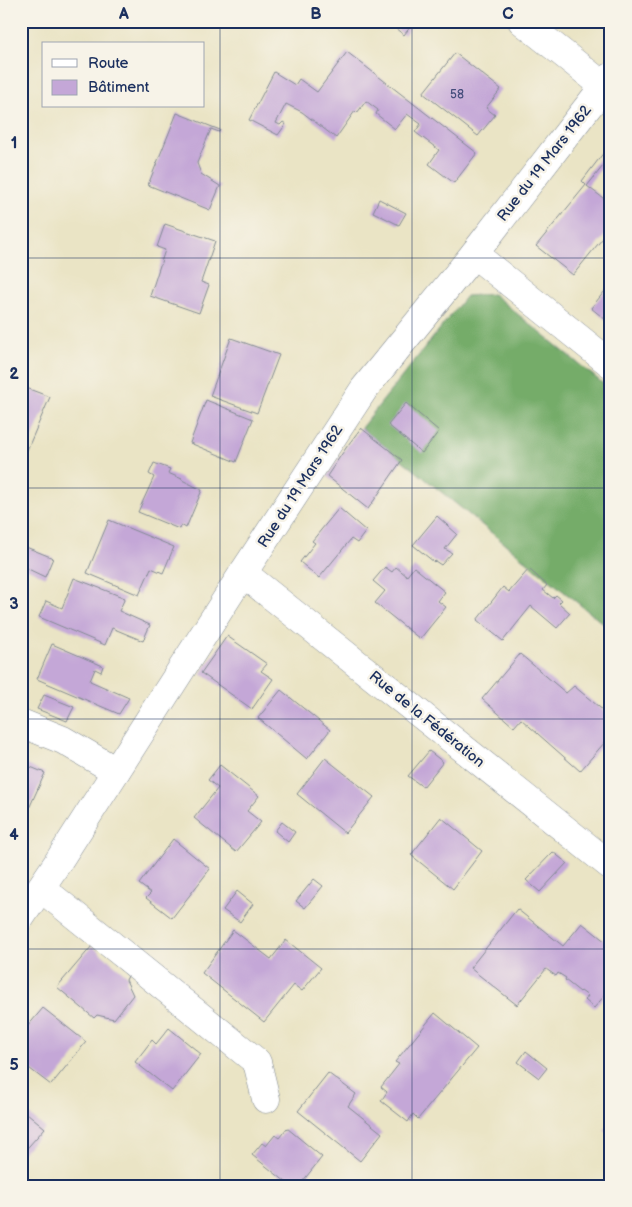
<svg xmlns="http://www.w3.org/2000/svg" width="632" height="1207" font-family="'Balsamiq Sans',sans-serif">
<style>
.forest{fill:#75ac69;stroke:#486e64}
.building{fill:#c4a7d7}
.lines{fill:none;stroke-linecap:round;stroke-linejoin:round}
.minor-casing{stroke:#828a92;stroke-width:29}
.minor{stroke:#fff;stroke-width:28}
.grid{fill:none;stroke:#1b2f5e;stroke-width:1;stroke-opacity:0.55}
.labels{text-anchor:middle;stroke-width:5;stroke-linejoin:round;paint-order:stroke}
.number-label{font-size:12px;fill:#454d7c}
.street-label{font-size:15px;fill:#1b2f5e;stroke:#f7f3e8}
.neatline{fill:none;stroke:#1b2f5e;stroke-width:2}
.grid-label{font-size:16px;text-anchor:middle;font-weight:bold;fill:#1b2f5e}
</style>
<rect width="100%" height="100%" fill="#f7f3e8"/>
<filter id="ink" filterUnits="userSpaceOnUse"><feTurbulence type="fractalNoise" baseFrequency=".02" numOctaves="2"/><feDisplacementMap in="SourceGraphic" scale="10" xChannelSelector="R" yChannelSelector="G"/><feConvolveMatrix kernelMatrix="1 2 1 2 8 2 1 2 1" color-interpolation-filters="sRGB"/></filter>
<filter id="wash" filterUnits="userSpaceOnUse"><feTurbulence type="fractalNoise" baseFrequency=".0096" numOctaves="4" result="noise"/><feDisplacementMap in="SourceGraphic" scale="20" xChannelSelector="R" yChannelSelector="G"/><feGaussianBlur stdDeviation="1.12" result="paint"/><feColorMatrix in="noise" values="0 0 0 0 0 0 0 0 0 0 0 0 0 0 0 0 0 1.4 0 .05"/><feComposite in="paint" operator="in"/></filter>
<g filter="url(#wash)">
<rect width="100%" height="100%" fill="#eae4c5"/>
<polygon class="forest" points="493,294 611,390 611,630 402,460 361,428 466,296"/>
<g id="blocks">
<g class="building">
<polygon points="386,21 415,21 404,35"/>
<polygon points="347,52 477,153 454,183 429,164 439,150 415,132 421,124 407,114 395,129 376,114 378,110 366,101 357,113 355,111 336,138 302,112 286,104 276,123 280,125 283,122 286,124 278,135 249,120 274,72 295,85 299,79 317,92"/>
<polygon points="455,53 501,89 486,108 495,115 478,136 423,93"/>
<polygon points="177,113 220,130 219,132 211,129 197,163 201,174 220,186 210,210 148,185"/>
<polygon points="605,151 611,156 587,186 611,204 611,228 573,275 536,246 586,185 582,181"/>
<polygon points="379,199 406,213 399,225 373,212"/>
<polygon points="165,224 215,241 201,282 209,285 199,313 150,296 165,250 157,247"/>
<polygon points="609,286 611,288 611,324 591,308"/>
<polygon points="231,338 279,355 257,413 210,396"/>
<polygon points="21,386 50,397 21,464"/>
<polygon points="206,400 253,419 236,462 190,443"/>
<polygon points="406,403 439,431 422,453 388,425"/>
<polygon points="361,428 402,460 368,509 327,476 348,445"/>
<polygon points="154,463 170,469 168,473 182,479 182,480 202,490 186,528 181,525 179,529 138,512 154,477 149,474"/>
<polygon points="339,508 366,531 357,543 351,539 319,578 300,562 315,543 312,541"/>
<polygon points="437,516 457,534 445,549 452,553 441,565 435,561 434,562 413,545"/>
<polygon points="109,520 174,547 163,573 151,568 139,595 87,573"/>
<polygon points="21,545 53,558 45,577 26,568 27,564 21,561"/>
<polygon points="385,567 392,572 396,567 407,576 414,567 445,592 438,601 446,607 420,639 375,603 385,591 373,581"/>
<polygon points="529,569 547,585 543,590 553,598 556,595 562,600 559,603 570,613 557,628 531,606 503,641 477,620 503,587 509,592"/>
<polygon points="74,578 125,598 119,611 150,625 143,641 112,628 105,645 39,617 46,601 62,608"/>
<polygon points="227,636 267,664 261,671 273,679 252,709 201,673"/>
<polygon points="52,644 103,666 101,672 95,669 90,681 129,698 119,714 37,679"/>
<polygon points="520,654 566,693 574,686 611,717 611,735 580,771 521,719 514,727 482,699"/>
<polygon points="281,690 330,730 307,759 258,718"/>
<polygon points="44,695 74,707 67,721 37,709"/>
<polygon points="429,751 443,762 423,787 408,776"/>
<polygon points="325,758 374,797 345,833 297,794"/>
<polygon points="21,763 45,773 21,826"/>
<polygon points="220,765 259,796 247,811 261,822 236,852 194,818 218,788 208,780"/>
<polygon points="441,817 482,851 453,889 411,855"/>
<polygon points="282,822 295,832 288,842 275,831"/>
<polygon points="173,839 210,869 172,918 146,898 151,893 139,884"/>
<polygon points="553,852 567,863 540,892 526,880"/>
<polygon points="314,879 323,886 305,908 296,901"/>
<polygon points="237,891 253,904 240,922 223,910"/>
<polygon points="517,909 563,946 582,923 611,946 611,988 594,1008 585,1000 588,996 581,991 580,992 565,980 566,978 558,973 556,976 546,969 517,1005 470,968"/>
<polygon points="233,930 271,959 286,940 321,968 302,991 294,985 264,1022 202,973"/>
<polygon points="92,946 128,976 126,980 133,995 114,1019 97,1015 94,1018 57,987"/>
<polygon points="43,1008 86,1042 51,1085 21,1062 21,1034"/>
<polygon points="435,1013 477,1048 418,1119 413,1114 408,1122 381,1101 387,1092 381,1087 399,1064 395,1062"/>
<polygon points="169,1028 201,1054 172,1091 135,1062 152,1040 156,1044"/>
<polygon points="526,1051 547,1068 539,1078 518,1062"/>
<polygon points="328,1073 356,1094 348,1106 382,1133 360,1161 298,1111"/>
<polygon points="21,1108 45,1128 21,1155"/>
<polygon points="611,1121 611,1136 604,1130"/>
<polygon points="287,1128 322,1157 299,1186 291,1186 252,1155 262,1143 266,1146 275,1135 279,1138"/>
</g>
</g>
</g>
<g filter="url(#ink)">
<use href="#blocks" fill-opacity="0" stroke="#828a92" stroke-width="1"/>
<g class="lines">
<g class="minor-casing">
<g id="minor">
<polyline points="522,21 604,86"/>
<polyline points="474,254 611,364"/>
<polyline points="243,573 611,866"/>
<polyline points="21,723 63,740 116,771"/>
<polyline points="41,888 257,1062 266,1099"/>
<polyline points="21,917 56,865 243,573 364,389 474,254 611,77"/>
</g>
</g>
<use href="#minor" class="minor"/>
</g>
</g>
<path class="grid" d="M220 21V1186M412 21V1186M21 258H611M21 488H611M21 719H611M21 949H611"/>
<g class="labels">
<g class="number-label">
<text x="457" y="98">58</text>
</g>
<g class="street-label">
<text transform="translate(544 163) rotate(-52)" y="5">Rue du 19 Mars 1962</text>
<text transform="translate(300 486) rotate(-57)" y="5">Rue du 19 Mars 1962</text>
<text transform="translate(427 719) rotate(39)" y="5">Rue de la Fédération</text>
</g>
</g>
<rect width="632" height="1207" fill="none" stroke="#f7f3e8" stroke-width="55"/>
<rect x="42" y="42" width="162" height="65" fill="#f7f3e8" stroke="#9fa5b1"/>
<rect x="52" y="59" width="25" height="8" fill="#ffffff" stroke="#9fa5b1"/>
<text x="88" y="68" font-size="15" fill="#1b2f5e">Route</text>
<rect x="52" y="80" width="25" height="15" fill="#c4a7d7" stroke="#9fa5b1"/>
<text x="88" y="92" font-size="15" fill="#1b2f5e">Bâtiment</text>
<rect x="28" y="28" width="576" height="1152" class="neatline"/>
<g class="grid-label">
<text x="124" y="19">A</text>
<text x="316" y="19">B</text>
<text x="508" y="19">C</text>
<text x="14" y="148">1</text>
<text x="14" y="379">2</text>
<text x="14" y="609">3</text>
<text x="14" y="840">4</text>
<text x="14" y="1070">5</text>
</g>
</svg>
